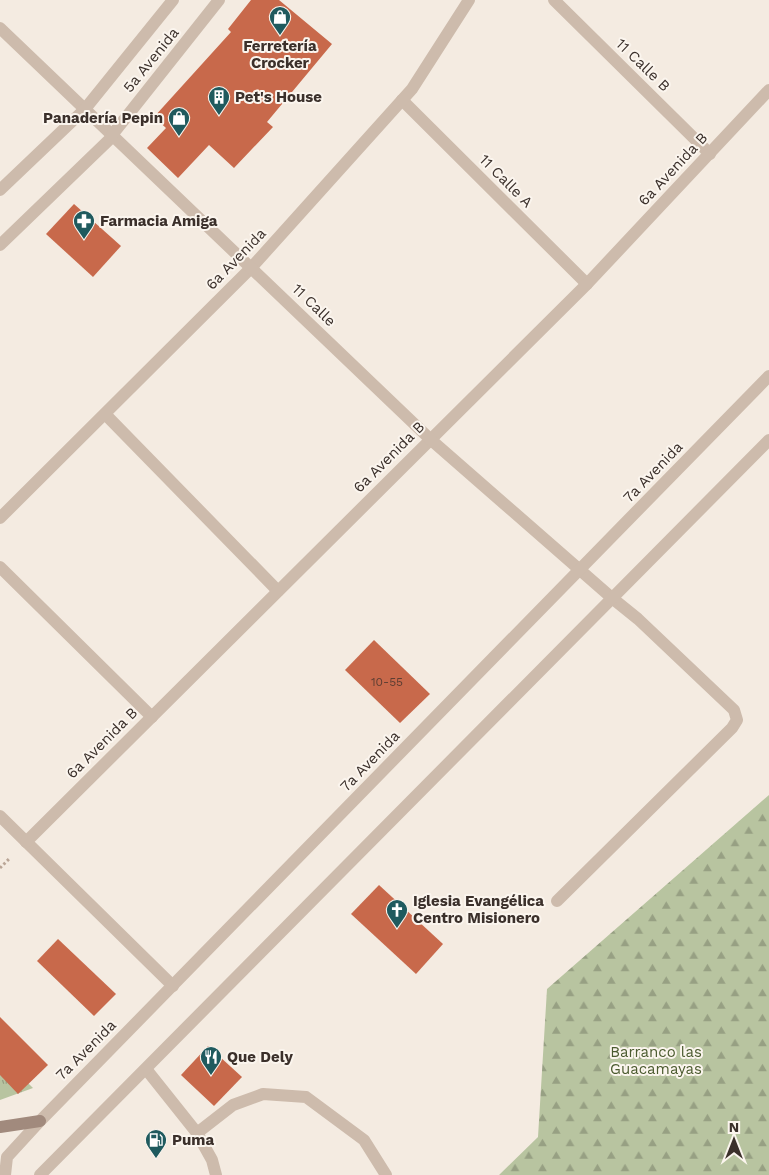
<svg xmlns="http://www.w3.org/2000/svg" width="769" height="1175" font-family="'Work Sans',sans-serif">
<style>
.forest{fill:url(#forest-firs)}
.park{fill:url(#park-tufts)}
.building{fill:#c8694b}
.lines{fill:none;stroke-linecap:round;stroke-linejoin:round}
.path{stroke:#b9a596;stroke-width:3;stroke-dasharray:2.5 2.5;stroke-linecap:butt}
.service{stroke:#cdbbac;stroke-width:12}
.minor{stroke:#cdbbac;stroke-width:12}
.tertiary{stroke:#cdbbac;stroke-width:12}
.secondary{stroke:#a18a7d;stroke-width:12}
.labels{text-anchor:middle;stroke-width:4;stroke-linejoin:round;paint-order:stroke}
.number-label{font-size:12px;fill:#5e3e33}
.poi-label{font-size:15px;font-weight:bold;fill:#3b302b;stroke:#fbf5ee;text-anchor:start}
.street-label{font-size:15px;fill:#3b302b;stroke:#fbf5ee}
.park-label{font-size:15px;fill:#4a5a2e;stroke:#fbf5ee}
</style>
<defs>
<pattern id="forest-firs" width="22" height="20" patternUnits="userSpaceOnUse" patternTransform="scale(1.25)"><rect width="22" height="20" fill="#b8c4a0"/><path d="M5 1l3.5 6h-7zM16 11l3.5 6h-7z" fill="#97a083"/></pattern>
<pattern id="park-tufts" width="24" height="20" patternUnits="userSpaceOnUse" patternTransform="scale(1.25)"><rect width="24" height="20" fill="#b8c4a0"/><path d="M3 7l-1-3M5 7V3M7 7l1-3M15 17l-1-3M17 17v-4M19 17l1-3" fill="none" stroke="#97a083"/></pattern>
</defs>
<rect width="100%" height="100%" fill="#f4ebe1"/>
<polygon class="forest" points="769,795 769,1175 499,1175 538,1137 547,989"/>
<polygon class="park" points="0,1055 33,1088 0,1100"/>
<g class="building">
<polygon points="251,0 279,0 332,44 267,122 273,127 234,168 209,145 178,178 147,148 166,128 154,117 231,32 228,29"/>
<polygon points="74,204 121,246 93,277 46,234"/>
<polygon points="374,640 430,694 400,723 345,670"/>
<polygon points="379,885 443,944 416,974 351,914"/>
<polygon points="58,939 116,994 94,1016 37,961"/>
<polygon points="0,1017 48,1065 18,1094 0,1075"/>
<polygon points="208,1046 242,1077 214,1106 181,1075"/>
</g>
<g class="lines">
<polyline class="path" points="0,868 10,858"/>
<g class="service">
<polyline points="554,0 710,154"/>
<polyline points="402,100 587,284"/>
<polyline points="105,414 278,591"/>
<polyline points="0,518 251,268 412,89 469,0"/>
<polyline points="0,567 152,717"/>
<polyline points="0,816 173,986"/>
<polyline points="26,842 587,284 769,90"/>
<polyline points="557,901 732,728 737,720 734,710 638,619 612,598"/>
<polyline points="146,1069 197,1133 212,1160 216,1175"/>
<polyline points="197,1133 233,1105 263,1094 306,1097 364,1140 386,1175"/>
</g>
<polyline class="minor" points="0,28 430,439 612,598"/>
<g class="tertiary">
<polyline points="0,190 85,109 173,0"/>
<polyline points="0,245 112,137 112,135 219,0"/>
<polyline points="5,1175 7,1157 40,1121 769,376"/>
<polyline points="40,1175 769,440"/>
</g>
<polyline class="secondary" points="0,1127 40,1121"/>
</g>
<defs>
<g id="shop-pin" transform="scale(1.125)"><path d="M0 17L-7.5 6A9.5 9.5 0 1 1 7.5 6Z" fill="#1f5a5e" stroke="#fbf5ee"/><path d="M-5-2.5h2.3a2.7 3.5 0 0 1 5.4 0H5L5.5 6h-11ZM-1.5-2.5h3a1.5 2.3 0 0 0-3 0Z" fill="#fff"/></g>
<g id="building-pin" transform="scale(1.125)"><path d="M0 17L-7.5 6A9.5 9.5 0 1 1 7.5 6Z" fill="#1f5a5e" stroke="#fbf5ee"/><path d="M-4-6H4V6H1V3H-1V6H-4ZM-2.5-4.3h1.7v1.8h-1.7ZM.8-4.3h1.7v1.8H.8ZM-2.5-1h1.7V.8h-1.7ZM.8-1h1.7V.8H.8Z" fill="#fff"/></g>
<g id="pharmacy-pin" transform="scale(1.125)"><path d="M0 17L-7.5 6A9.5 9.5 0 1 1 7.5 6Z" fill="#1f5a5e" stroke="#fbf5ee"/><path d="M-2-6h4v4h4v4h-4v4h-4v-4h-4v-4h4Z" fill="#fff"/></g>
<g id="church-pin" transform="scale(1.125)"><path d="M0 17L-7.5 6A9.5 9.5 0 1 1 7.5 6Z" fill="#1f5a5e" stroke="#fbf5ee"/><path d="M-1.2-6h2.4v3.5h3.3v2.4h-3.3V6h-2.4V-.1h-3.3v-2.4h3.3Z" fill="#fff"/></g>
<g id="restaurant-pin" transform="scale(1.125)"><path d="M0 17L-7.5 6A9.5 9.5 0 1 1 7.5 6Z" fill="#1f5a5e" stroke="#fbf5ee"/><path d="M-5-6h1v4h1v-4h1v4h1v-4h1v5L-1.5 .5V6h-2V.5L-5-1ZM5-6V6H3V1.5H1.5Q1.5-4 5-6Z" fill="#fff"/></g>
<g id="fuel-pin" transform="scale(1.125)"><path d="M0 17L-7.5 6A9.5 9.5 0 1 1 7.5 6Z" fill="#1f5a5e" stroke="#fbf5ee"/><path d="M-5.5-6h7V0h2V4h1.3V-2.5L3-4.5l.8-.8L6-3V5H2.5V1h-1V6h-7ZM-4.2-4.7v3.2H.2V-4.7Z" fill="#fff"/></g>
</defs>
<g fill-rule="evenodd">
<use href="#shop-pin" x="280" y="17"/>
<use href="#building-pin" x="219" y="97"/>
<use href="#shop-pin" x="179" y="118"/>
<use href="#pharmacy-pin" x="84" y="221"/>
<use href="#church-pin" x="397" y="910"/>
<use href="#restaurant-pin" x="211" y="1057"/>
<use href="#fuel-pin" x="156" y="1140"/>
</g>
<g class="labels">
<g class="number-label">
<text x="387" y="686">10-55</text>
</g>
<g class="poi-label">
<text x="280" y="51" text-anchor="middle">Ferretería<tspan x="280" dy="17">Crocker</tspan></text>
<text x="235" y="102">Pet's House</text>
<text x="163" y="123" text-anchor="end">Panadería Pepin</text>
<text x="100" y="226">Farmacia Amiga</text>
<text x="413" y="906">Iglesia Evangélica<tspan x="413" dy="17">Centro Misionero</tspan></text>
<text x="227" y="1062">Que Dely</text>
<text x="172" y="1145">Puma</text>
</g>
<g class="street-label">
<text transform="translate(151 60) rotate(-51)" y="5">5a Avenida</text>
<text transform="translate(643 65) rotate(44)" y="5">11 Calle B</text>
<text transform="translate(673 169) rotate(-47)" y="5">6a Avenida B</text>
<text transform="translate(506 181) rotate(45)" y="5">11 Calle A</text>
<text transform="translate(236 259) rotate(-46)" y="5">6a Avenida</text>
<text transform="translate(314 305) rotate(44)" y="5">11 Calle</text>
<text transform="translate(389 457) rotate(-45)" y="5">6a Avenida B</text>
<text transform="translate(653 472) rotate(-46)" y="5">7a Avenida</text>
<text transform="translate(102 743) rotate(-45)" y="5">6a Avenida B</text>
<text transform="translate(370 761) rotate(-46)" y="5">7a Avenida</text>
<text transform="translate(86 1050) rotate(-45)" y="5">7a Avenida</text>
</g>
<g class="park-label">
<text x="656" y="1057">Barranco las<tspan x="656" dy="17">Guacamayas</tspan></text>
</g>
</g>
<g transform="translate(734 1140)" stroke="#fbf5ee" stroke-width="4" paint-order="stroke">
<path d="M0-4L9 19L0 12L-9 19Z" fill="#3b302b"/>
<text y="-8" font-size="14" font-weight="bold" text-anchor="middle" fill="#3b302b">N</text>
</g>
</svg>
